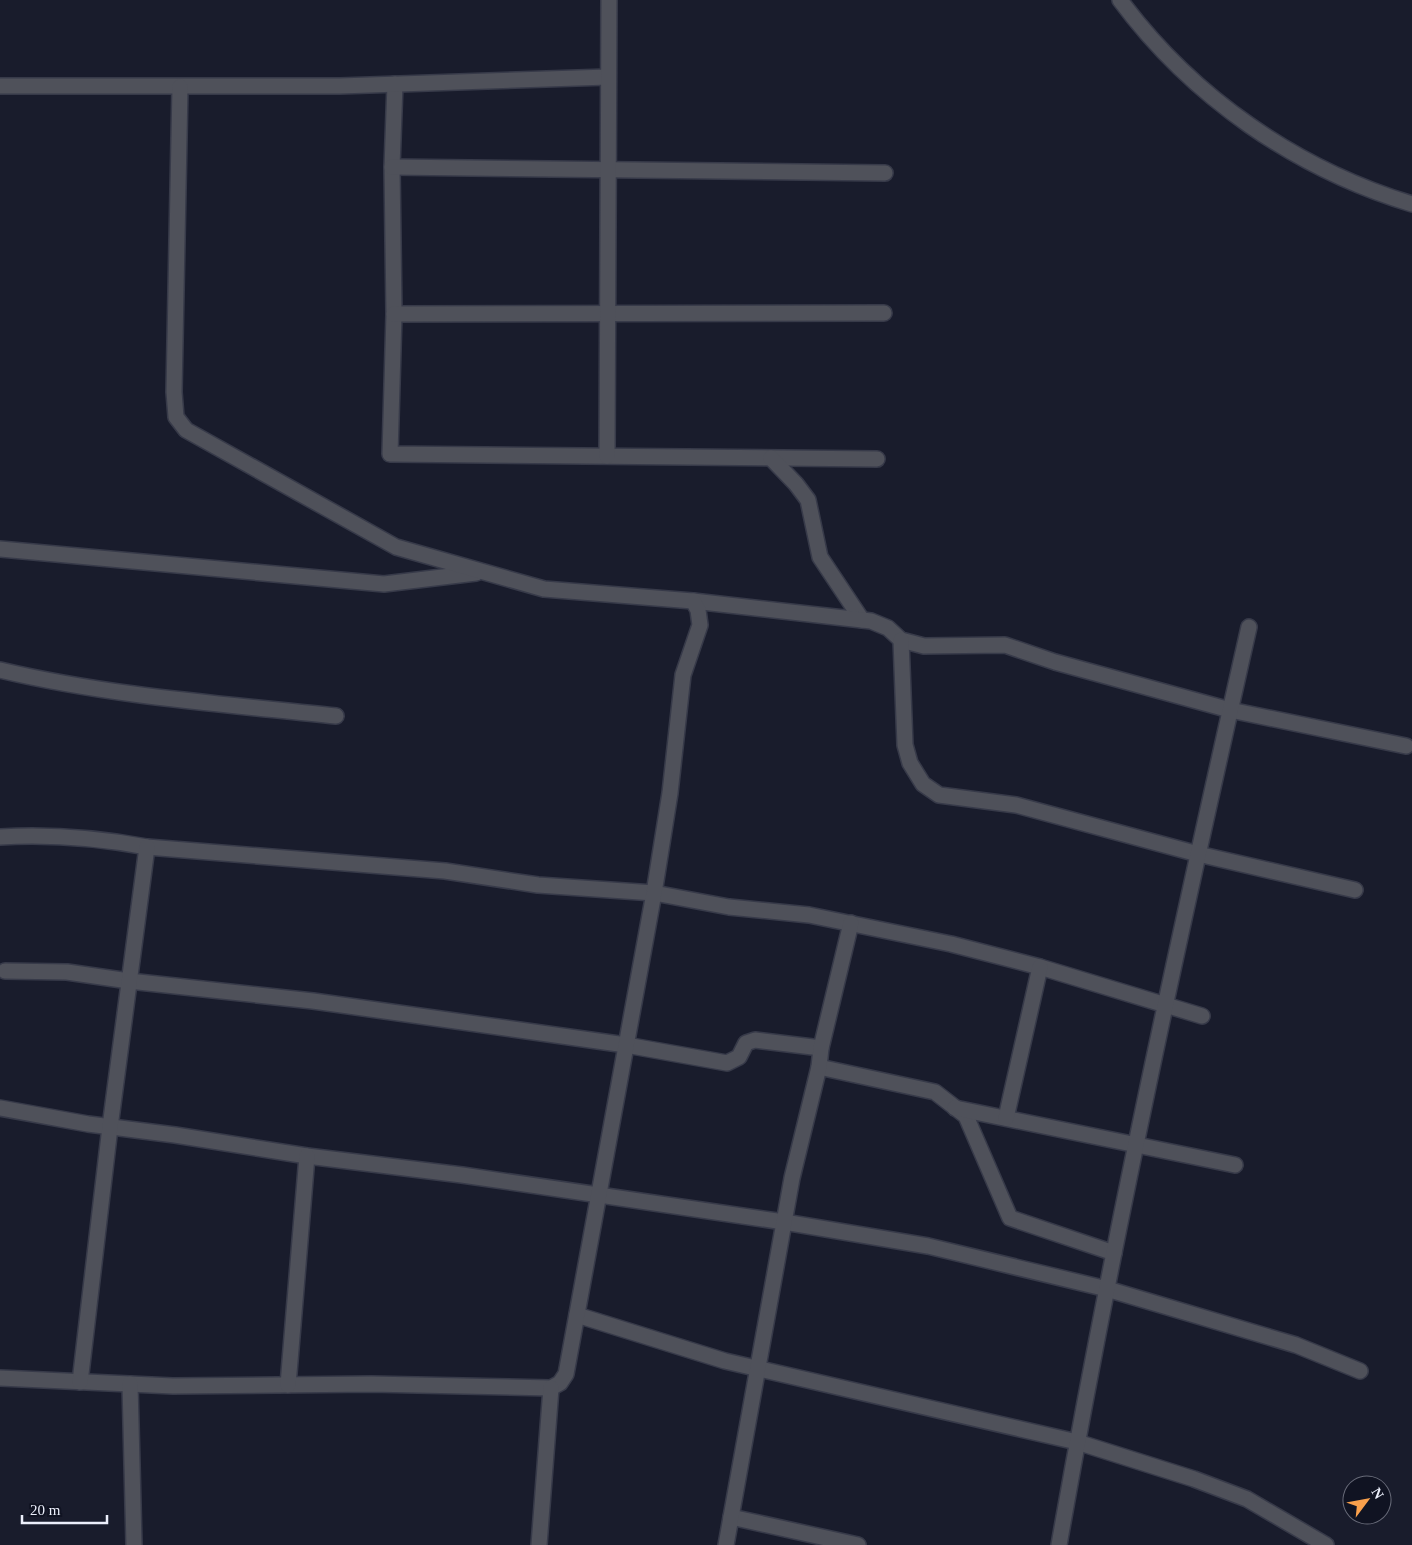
<svg xmlns="http://www.w3.org/2000/svg" width="1412" height="1545" font-family="Georgia,serif">
<style>
.lines{fill:none;stroke-linecap:round;stroke-linejoin:round}
.street-casing{stroke:#373a49;stroke-width:18}
.street{stroke:#4f515a;stroke-width:15}
</style>
<rect width="100%" height="100%" fill="#191c2c"/>
<g class="lines">
<g class="street-casing">
<g id="street">
<path d="M1120 0C1192 97 1296 169 1412 204"/>
<polyline points="395,84 392,167 394,314 390,454 877,459"/>
<polyline points="0,86 340,86 608,77"/>
<polyline points="392,167 885,173"/>
<polyline points="394,314 884,313"/>
<polyline points="607,456 609,0"/>
<polyline points="771,458 796,484 808,500 820,557 862,620"/>
<polyline points="0,549 384,584 476,573"/>
<polyline points="693,601 871,621 888,628 901,640 924,646 1005,645 1055,662 1230,710 1406,746"/>
<polyline points="901,640 905,745 910,763 923,784 939,795 1016,805 1198,854 1355,890"/>
<path d="M0 670C109 696 224 704 336 716"/>
<path d="M0 837C50 834 98 838 147 847L445 871 538 885 654 893 729 907 809 915 951 944 1040 967 1202 1016"/>
<polyline points="5,971 67,972 129,981 313,1001 626,1045 727,1063 739,1057 746,1043 755,1040 821,1048"/>
<polyline points="819,1067 935,1092 966,1116 1010,1218 1114,1253"/>
<polyline points="0,1108 88,1124 175,1135 307,1156 462,1175 784,1222 928,1246 1107,1289 1296,1345 1360,1371"/>
<polyline points="955,1108 1235,1165"/>
<polyline points="1006,1118 1040,967"/>
<polyline points="577,1315 725,1361 1077,1442 1194,1479 1247,1499 1326,1545"/>
<polyline points="0,1378 173,1386 371,1384 551,1388 560,1383 566,1374 654,893 670,793 683,675 700,625 698,610 693,601 544,589 396,547 186,430 176,417 174,392 180,87"/>
<polyline points="80,1382 110,1127 147,847"/>
<polyline points="130,1384 134,1545"/>
<polyline points="288,1385 307,1156"/>
<polyline points="731,1517 858,1545"/>
<polyline points="539,1545 551,1388"/>
<polyline points="726,1545 792,1178 819,1067 821,1048 851,923"/>
<path d="M1059 1545C1113 1237 1180 932 1249 627"/>
</g>
</g>
<use href="#street" class="street"/>
</g>
<g transform="translate(1367 1500) rotate(58)"><circle r="24" fill="#101322" stroke="#686b79"/>
<path d="M0-4L9 19L0 12L-9 19Z" fill="#f9a04c"/>
<text y="-8" font-size="14" font-weight="bold" text-anchor="middle" fill="#eceffb">N</text>
</g>
<path d="M22 1515v8h85v-8" fill="none" stroke="#eceffb" stroke-width="2.5"/>
<text x="30" y="1515" font-size="15" fill="#eceffb" stroke="#101322" stroke-width="4" paint-order="stroke">20 m</text>
</svg>
